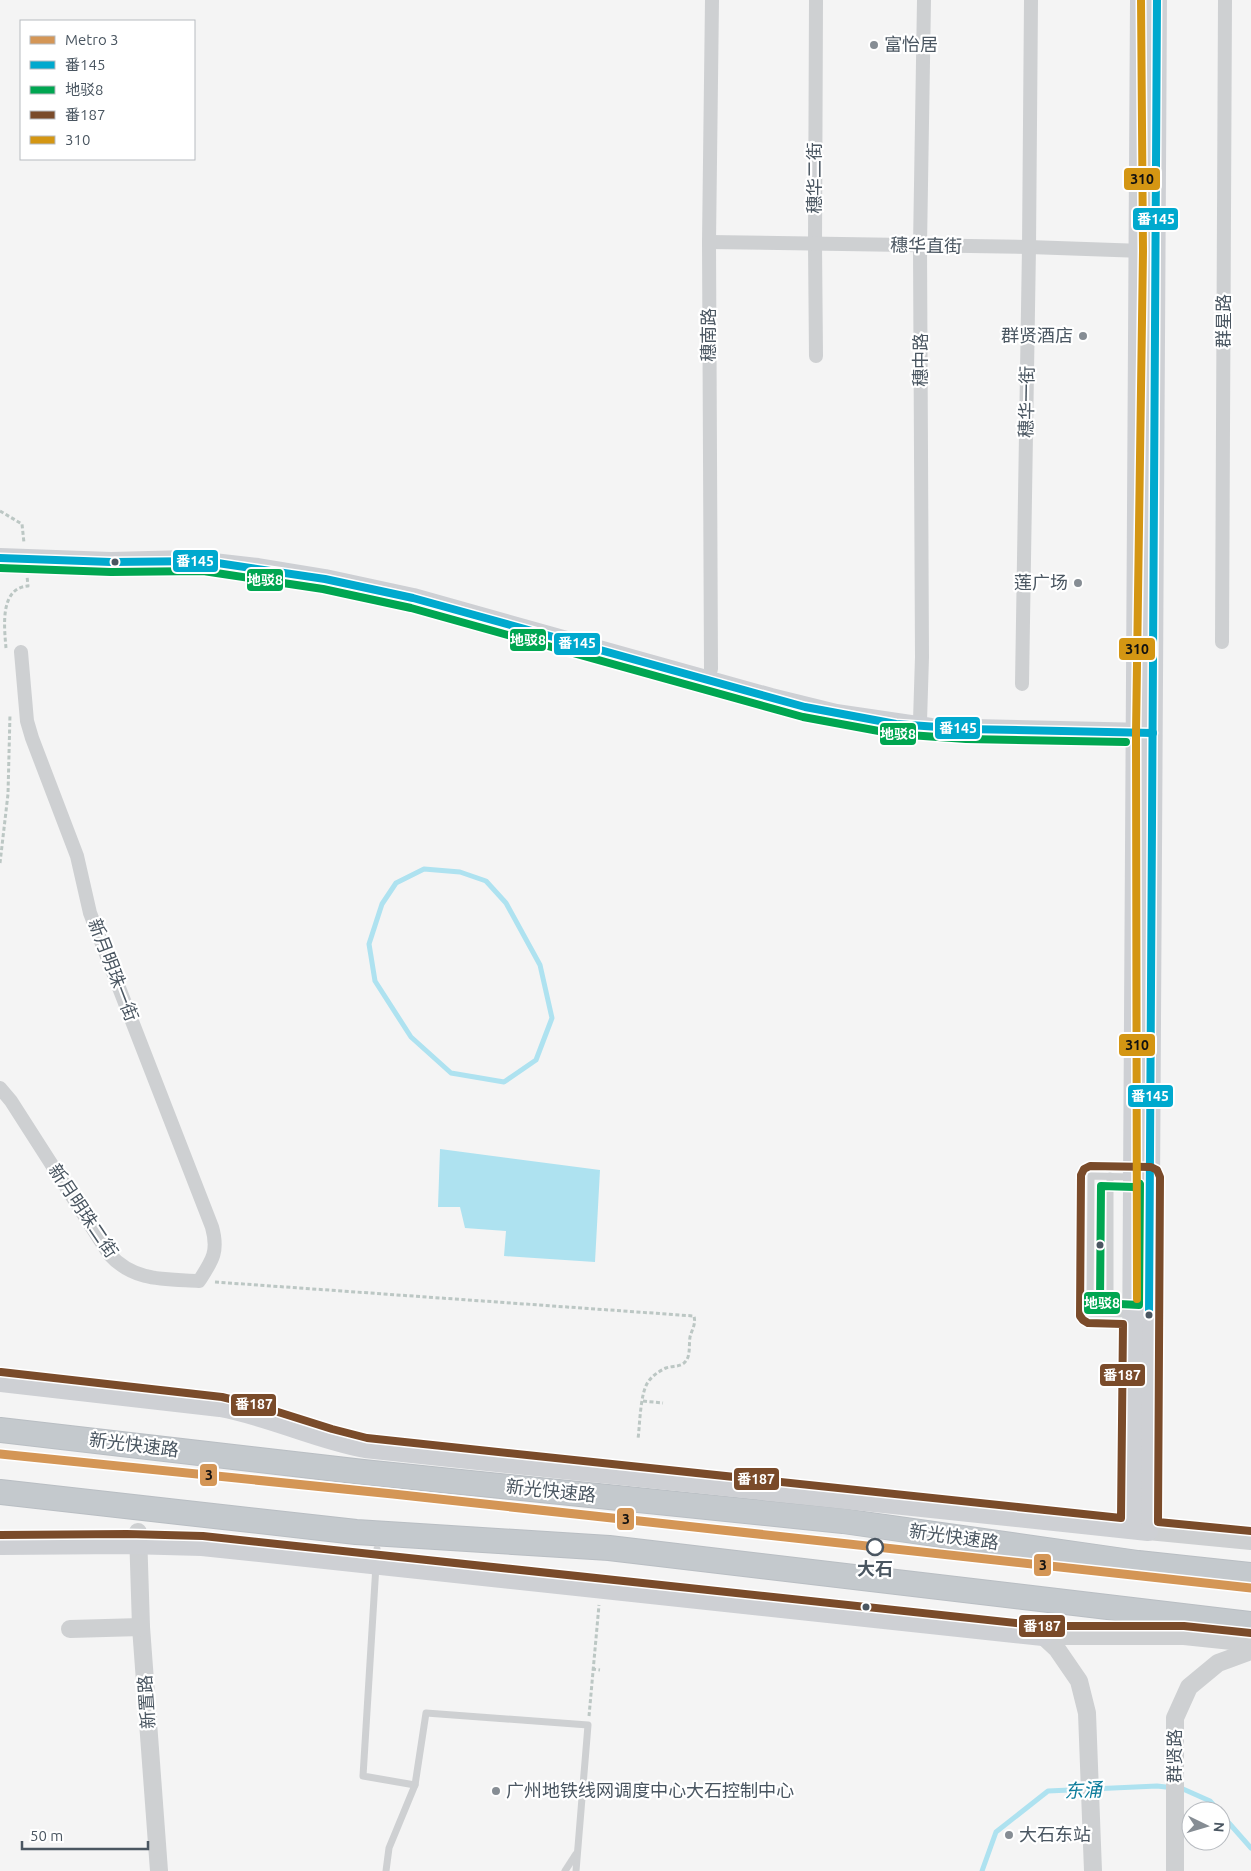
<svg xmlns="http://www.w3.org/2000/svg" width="1251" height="1871" font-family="Ubuntu,'Noto Sans SC',sans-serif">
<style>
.water{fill:#aee2f0}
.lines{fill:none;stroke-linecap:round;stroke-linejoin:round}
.stream{stroke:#aee2f0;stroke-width:5}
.trunk-casing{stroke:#b9bec3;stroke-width:26}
.path{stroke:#bcc7c4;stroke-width:3;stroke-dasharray:4 2.5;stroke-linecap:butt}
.service{stroke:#ced0d2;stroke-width:7}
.minor{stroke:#ced0d2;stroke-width:14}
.tertiary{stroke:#ced0d2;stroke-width:18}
.secondary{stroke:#ced0d4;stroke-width:20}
.trunk{stroke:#c4c9cd;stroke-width:24}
.bus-1-casing{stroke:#fff;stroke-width:11}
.bus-2-casing{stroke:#fff;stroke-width:11}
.bus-3-casing{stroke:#fff;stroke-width:11}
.bus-4-casing{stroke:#fff;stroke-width:11}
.bus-1{stroke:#00a9ce;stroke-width:8}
.bus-2{stroke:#00a651;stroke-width:8}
.bus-3{stroke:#7a4b2a;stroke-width:8}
.bus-4{stroke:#d49613;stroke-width:8}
.metro-1-casing{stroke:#fff;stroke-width:12}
.metro-1{stroke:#d49656;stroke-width:9}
.poi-dot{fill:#868d94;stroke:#fff;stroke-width:2}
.bus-dot{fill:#4a5661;stroke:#fff;stroke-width:2}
.stop-dot{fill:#fff;stroke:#4a5661;stroke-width:2.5}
.labels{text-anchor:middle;stroke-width:4.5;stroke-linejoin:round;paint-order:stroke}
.poi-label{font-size:18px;fill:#4a5661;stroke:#fff;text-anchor:start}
.street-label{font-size:18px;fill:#4a5661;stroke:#fff}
.stop-label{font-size:18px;font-weight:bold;fill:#4a5661;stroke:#fff}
.water-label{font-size:19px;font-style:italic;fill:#0c7c9b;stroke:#fff}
.line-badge{stroke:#fff;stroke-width:2}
.badge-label{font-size:14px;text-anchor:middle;font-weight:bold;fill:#fff}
.pale-badge-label{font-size:14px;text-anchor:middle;font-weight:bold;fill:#111}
</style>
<rect width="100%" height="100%" fill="#f4f4f4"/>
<polygon class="water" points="440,1149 600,1170 595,1262 504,1256 506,1231 465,1228 460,1207 438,1207"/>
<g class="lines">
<g class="stream">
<polygon points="424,869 460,872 486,881 506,903 540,965 552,1018 536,1060 504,1082 451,1073 411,1037 375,981 369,944 382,904 396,883"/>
<polyline points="1221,1814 1251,1848"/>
<polyline points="982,1871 996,1832 1048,1791 1157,1786 1183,1789 1210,1801 1219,1811"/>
</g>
<g class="trunk-casing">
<g id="trunk">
<polyline points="0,1430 363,1472 843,1521 1138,1563 1251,1575"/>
<polyline points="0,1492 356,1532 609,1548 1251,1624"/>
</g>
</g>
<g class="path">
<polyline points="0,511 22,524 24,543"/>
<path d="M6 648C4 625 0 588 28 586L27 576"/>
<polyline points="0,863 8,794 10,714"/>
<path d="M215 1282 694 1316C696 1325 692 1329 690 1337 689 1344 690 1350 688 1357 684 1368 675 1365 666 1368 659 1371 652 1376 648 1382 640 1394 640 1424 638 1439"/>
<polyline points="643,1401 663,1403"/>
<polyline points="592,1669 600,1670"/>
<polyline points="589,1716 599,1605"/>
</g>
<g class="service">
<polyline points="1110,1313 1110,1176"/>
<polyline points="1131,1314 1090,1313 1091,1176 1132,1177"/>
<polyline points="377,1549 363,1776 415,1785"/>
<polyline points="386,1871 389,1848 415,1785 426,1713 588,1725 576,1871"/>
<polyline points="565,1871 576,1854"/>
</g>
<g class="minor">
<polyline points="816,0 815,244 816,356"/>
<polyline points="709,242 1029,247 1143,251"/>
<polyline points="1222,642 1225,0"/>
<polyline points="711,669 709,242 712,0"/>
<polyline points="1022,684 1029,247 1031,0"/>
<polyline points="920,721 922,657 920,246 924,0"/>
<path d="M0 1088 11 1101 109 1254C134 1282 165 1279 199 1281 212 1261 219 1252 212 1227L90 913 77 856 32 738 27 721 21 652"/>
</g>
<g class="tertiary">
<polyline points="1148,1531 1251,1541"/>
<polyline points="138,1532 141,1627 159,1871"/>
<polyline points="70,1629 141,1627"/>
<polyline points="1043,1636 1057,1649 1079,1681 1087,1713 1093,1871"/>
<polyline points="1043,1636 1184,1636 1251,1643"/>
<polyline points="1175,1871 1175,1718 1189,1687 1218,1663 1251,1651"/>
</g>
<g class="secondary">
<polyline points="0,558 111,562 187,560 258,568 325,579 413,598 771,698 836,714 931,728 1148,733"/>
<path d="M0 1382 220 1407C270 1416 316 1439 365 1448L1148 1531 1157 0"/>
<polyline points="1131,1529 1140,0"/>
<polyline points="0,1545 127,1544 202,1546 1043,1636"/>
</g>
<use href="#trunk" class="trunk"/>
<g class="bus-1-casing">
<g id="bus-1">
<polyline points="0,558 111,562 204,561 325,579 413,598 805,707 896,724 966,729 1153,733"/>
<polyline points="1149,1315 1157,0"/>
</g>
</g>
<g class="bus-2-casing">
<g id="bus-2">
<polyline points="0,568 111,572 203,571 323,589 411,608 803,717 895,734 966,739 1126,742"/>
<polygon points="1140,1184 1139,1305 1100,1303 1101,1186 1134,1187"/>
</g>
</g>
<g class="bus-3-casing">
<g id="bus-3">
<polyline points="1,1372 222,1397 259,1406 332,1429 367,1438 1121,1518 1123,1324 1088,1323 1083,1320 1080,1316 1081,1175 1084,1169 1090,1166 1151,1167 1157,1170 1160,1177 1158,1522 1251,1531"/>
<polyline points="0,1535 127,1534 203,1536 1044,1626 1184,1626 1251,1633"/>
</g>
</g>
<g class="bus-4-casing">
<polyline id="bus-4" points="1137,1299 1136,733 1143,251 1141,0"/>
</g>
<use href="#bus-1" class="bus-1"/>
<use href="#bus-2" class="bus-2"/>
<use href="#bus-3" class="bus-3"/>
<use href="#bus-4" class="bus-4"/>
<g class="metro-1-casing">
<polyline id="metro-1" points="0,1454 393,1494 1251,1588"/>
</g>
<use href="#metro-1" class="metro-1"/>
</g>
<g class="poi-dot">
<circle cx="874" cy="45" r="5"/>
<circle cx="1083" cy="336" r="5"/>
<circle cx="1078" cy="583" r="5"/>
<circle cx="496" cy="1791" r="5"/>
<circle cx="1009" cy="1835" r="5"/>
</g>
<g class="bus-dot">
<circle cx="115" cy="562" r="4.5"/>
<circle cx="1100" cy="1245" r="4.5"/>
<circle cx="1149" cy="1315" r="4.5"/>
<circle cx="866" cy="1607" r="4.5"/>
</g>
<circle class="stop-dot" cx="875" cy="1547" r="8"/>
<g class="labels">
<g class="poi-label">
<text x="884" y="51">富怡居</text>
<text x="1073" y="342" text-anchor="end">群贤酒店</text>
<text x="1068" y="589" text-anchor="end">莲广场</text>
<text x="506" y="1797">广州地铁线网调度中心大石控制中心</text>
<text x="1019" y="1841">大石东站</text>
</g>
<g class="street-label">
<text transform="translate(815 178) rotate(-90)" y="6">穗华二街</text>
<text transform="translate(926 246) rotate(1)" y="6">穗华直街</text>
<text transform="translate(1224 321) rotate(-90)" y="6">群星路</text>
<text transform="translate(709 335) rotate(-90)" y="6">穗南路</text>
<text transform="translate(921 360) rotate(-90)" y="6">穗中路</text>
<text transform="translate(1027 402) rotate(-89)" y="6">穗华一街</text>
<text transform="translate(113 970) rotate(69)" y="6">新月明珠一街</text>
<text transform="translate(83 1211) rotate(56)" y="6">新月明珠二街</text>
<text transform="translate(134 1445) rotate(7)" y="6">新光快速路</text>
<text transform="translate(551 1491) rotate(6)" y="6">新光快速路</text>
<text transform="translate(954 1537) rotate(8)" y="6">新光快速路</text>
<text transform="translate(147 1702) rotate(-94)" y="6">新置路</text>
<text transform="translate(1175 1756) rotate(-90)" y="6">群贤路</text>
</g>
<g class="stop-label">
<text x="875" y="1575">大石</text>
</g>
<g class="water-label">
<text transform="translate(1083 1790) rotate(-3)" y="7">东涌</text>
</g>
</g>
<g class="line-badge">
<rect x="1123" y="167" width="38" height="24" rx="5" fill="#d49613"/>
<rect x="1132" y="207" width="47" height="24" rx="5" fill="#00a9ce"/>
<rect x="172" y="549" width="47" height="24" rx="5" fill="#00a9ce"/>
<rect x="246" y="568" width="38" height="24" rx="5" fill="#00a651"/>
<rect x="509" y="628" width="38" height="24" rx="5" fill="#00a651"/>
<rect x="553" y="632" width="48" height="24" rx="5" fill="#00a9ce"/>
<rect x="1118" y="637" width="38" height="24" rx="5" fill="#d49613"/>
<rect x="934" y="716" width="47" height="24" rx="5" fill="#00a9ce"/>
<rect x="879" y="722" width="38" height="24" rx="5" fill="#00a651"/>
<rect x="1118" y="1033" width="38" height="24" rx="5" fill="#d49613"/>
<rect x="1127" y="1084" width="47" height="24" rx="5" fill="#00a9ce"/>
<rect x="1083" y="1291" width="38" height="24" rx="5" fill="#00a651"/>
<rect x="1099" y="1363" width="47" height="24" rx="5" fill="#7a4b2a"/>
<rect x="230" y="1393" width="47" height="24" rx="5" fill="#7a4b2a"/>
<rect x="199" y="1463" width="19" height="24" rx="5" fill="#d49656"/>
<rect x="733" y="1467" width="47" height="24" rx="5" fill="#7a4b2a"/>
<rect x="616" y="1507" width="19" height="24" rx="5" fill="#d49656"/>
<rect x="1033" y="1553" width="19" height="24" rx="5" fill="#d49656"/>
<rect x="1018" y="1614" width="48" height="24" rx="5" fill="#7a4b2a"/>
</g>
<g class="badge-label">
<text x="1156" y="224">番145</text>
<text x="195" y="566">番145</text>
<text x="265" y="585">地驳8</text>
<text x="528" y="645">地驳8</text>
<text x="577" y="648">番145</text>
<text x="958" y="733">番145</text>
<text x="898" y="739">地驳8</text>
<text x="1150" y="1101">番145</text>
<text x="1102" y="1308">地驳8</text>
<text x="1122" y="1380">番187</text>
<text x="254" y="1409">番187</text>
<text x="756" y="1484">番187</text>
<text x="1042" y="1631">番187</text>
</g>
<g class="pale-badge-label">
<text x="1142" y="184">310</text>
<text x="1137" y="654">310</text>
<text x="1137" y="1050">310</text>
<text x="209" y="1480">3</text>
<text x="626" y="1524">3</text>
<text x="1043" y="1570">3</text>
</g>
<rect x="20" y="20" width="175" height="140" fill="#ffffff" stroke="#b7bbc0"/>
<rect x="30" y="36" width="25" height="8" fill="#d49656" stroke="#b7bbc0"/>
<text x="65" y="45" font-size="15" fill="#4a5661">Metro 3</text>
<rect x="30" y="61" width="25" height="8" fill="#00a9ce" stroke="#b7bbc0"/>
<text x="65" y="70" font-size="15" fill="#4a5661">番145</text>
<rect x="30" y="86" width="25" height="8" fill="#00a651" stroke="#b7bbc0"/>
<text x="65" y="95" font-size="15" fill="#4a5661">地驳8</text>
<rect x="30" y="111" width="25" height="8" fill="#7a4b2a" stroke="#b7bbc0"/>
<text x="65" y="120" font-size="15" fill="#4a5661">番187</text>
<rect x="30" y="136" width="25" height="8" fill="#d49613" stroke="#b7bbc0"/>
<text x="65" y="145" font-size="15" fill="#4a5661">310</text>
<g transform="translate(1206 1826) rotate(95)"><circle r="24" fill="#ffffff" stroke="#b7bbc0"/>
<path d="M0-4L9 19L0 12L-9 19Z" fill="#868d94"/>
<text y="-8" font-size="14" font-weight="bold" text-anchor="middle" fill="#4a5661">N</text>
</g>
<path d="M22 1841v8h126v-8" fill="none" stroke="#4a5661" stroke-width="2.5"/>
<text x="30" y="1841" font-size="15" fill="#4a5661" stroke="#ffffff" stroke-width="4" paint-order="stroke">50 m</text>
</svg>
